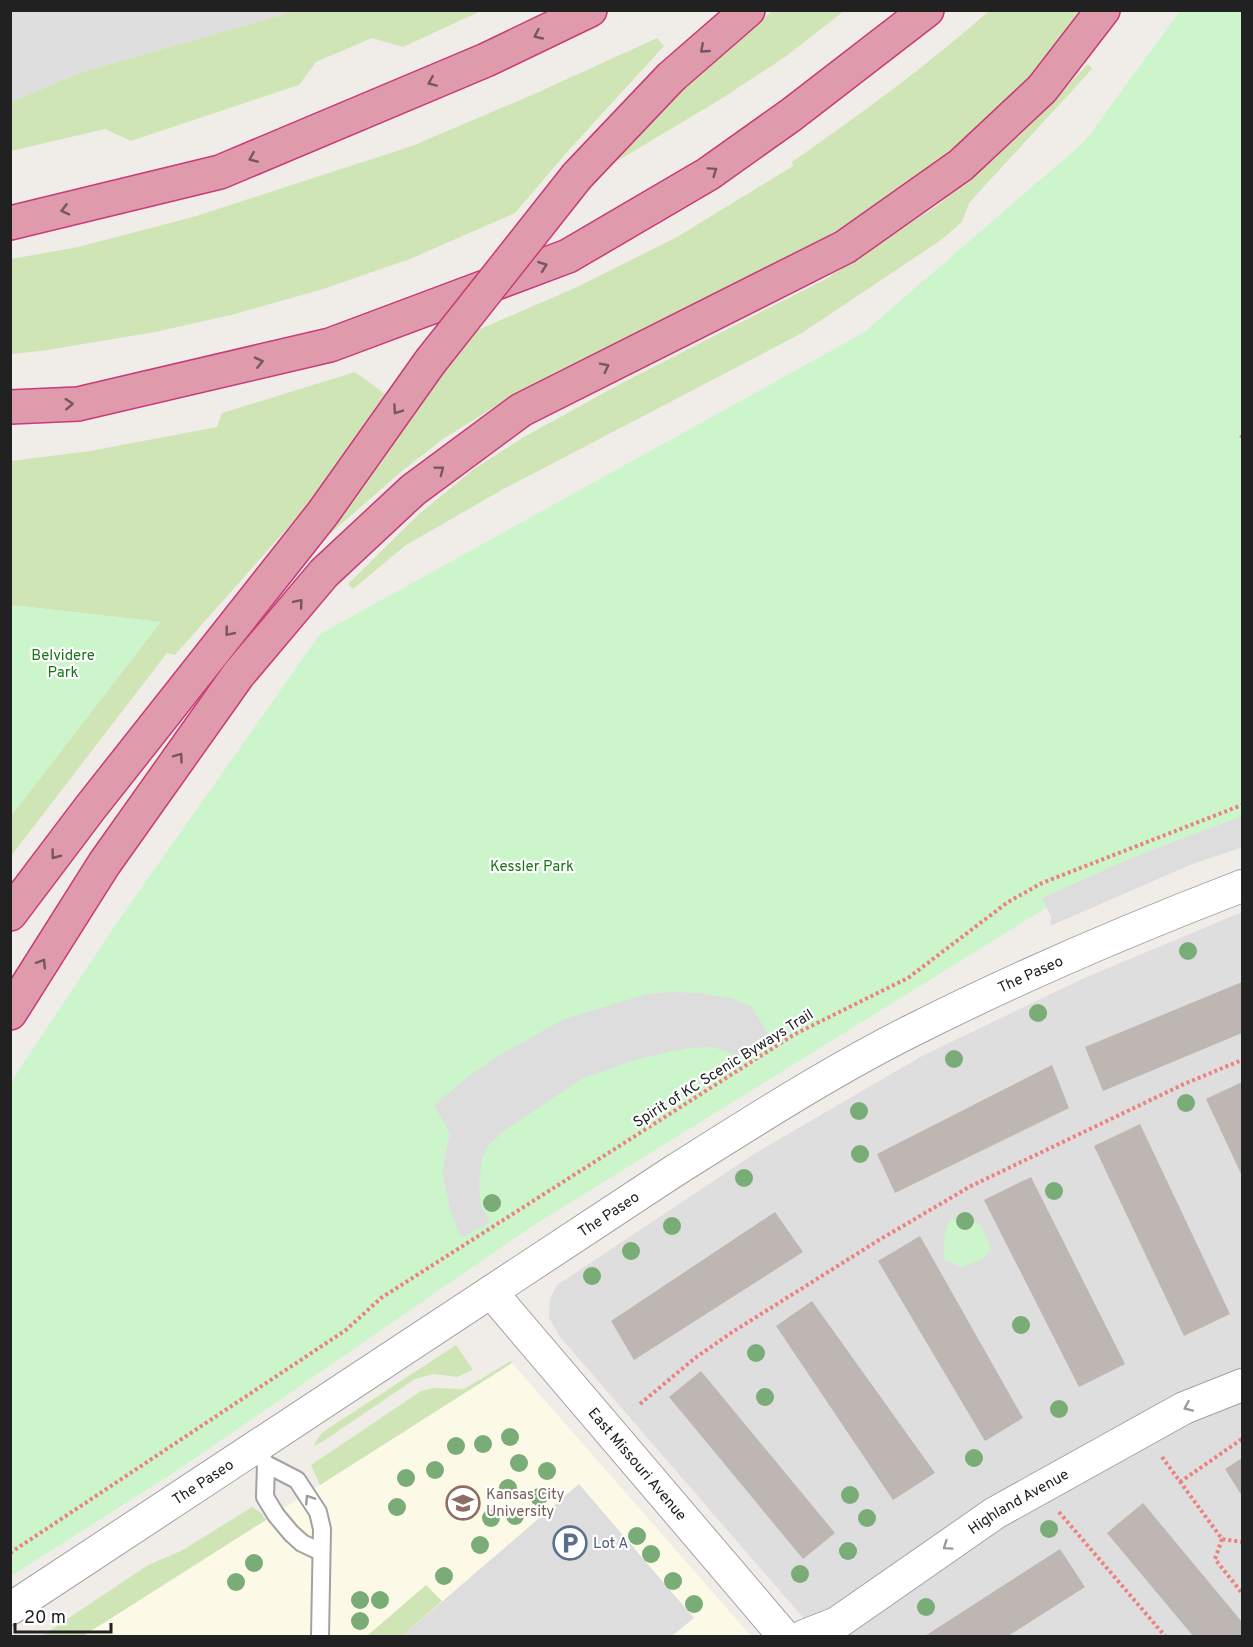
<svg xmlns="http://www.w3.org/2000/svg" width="1253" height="1647" font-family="Overpass,sans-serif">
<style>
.residential{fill:#dfdede}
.education{fill:#fcfae6}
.grass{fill:#d0e5b5}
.park{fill:#ccf5cc}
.parking{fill:#ddd}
.building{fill:#beb6b2}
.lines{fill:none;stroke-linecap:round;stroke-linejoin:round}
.service-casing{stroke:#a2a2a2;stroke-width:20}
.minor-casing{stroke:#a2a2a2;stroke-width:34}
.motorway-casing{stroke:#c93b77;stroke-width:36}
.path{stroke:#ec817f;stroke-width:4;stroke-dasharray:3 3;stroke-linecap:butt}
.service{stroke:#fff;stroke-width:16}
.minor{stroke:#fff;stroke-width:32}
.motorway{stroke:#df9aac;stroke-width:33}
.motorway-bridge-casing{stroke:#c93b77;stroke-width:36;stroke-linecap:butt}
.motorway-bridge{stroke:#df9aac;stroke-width:33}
.tree{fill:#79ac76}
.oneway{stroke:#765760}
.oneway2{stroke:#9b9b9b}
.labels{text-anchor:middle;stroke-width:4.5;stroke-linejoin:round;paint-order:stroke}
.park-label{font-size:15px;fill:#187618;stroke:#fff}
.street-label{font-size:15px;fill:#212121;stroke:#fff}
.education-label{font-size:15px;fill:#785e54;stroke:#fff;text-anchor:start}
.service-label{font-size:15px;fill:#4e5e75;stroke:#fff;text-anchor:start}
</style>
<rect width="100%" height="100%" fill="#f0ede9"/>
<g class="residential">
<polygon points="11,11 300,11 79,73 11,102"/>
<polygon points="1242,912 1242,1636 819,1636 560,1337 549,1318 550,1299 557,1285 754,1154 922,1056 1082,979"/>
</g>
<polygon class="education" points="512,1363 751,1636 83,1636"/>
<g class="grass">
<polygon points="300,10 481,11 403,47 372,38 316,62 299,85 131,141 105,129 11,151 11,102 79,73"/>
<polygon points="772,11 844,11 785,57 721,99 619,160 609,159 633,130"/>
<path d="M989 11H1089L1046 64 932 171 863 220 785 265 556 372 512 396 443 439 402 471 331 533 327 529 464 336 577 287 677 237 793 166 792 162C860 114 927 66 989 11Z"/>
<polygon points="657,38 664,46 568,151 515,213 410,259 320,290 231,315 155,332 41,351 11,354 11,259 78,247 193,217 412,146 532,95"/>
<polygon points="1088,64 1092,69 969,203 962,222 941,240 802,333 500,491 406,545 353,589 348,584 419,514 474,469 524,437 620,384 826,279 938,205 1035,120"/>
<polygon points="355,372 385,394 305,508 175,655 167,653 11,856 11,816 160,622 11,605 11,461 90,451 217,427 222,413"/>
<polygon points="456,1345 473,1370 457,1377 434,1374 415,1379 322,1442 313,1446 322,1433 329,1428"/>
<polygon points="511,1361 512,1363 320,1485 311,1465 421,1391 434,1388 464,1389"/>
<polygon points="252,1507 260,1512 266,1520 83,1636 42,1636 148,1565 181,1551"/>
<polygon points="426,1585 442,1601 402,1636 367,1636"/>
</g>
<g class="park">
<polygon points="1180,11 1242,11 1242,848 1054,903 531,1227 175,1472 11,1576 11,1082 116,924 320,634 863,333 1085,141"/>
<polygon points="11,605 161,622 11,816 10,605"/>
<path d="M951 1218 980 1224 991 1248 983 1259 961 1267 945 1260C942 1245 944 1232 951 1218Z"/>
</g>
<g class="parking">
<polygon points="1242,816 1242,847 1190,865 1050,926 1051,917 1042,898 1134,857"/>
<polygon points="672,992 699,993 731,998 751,1006 770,1037 737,1057 729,1052 712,1047 688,1048 638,1059 583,1078 505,1130 488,1146 483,1156 479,1183 481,1206 490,1222 461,1238 450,1210 443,1174 444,1160 450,1133 434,1105 470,1075 500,1055 564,1019 647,994"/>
<polygon points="863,1164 885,1201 866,1214 864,1218 874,1236 849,1251 837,1232 811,1246 788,1206"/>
<polygon points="579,1484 694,1618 672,1636 402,1636"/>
</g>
<g class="building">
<polygon points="1242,982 1242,1033 1103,1091 1085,1047"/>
<polygon points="1052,1065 1069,1108 895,1193 877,1154"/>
<polygon points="1242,1082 1242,1176 1206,1099"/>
<polygon points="1140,1124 1230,1314 1184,1336 1094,1146"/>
<polygon points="1031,1177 1125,1364 1079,1387 984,1200"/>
<polygon points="775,1212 803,1252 634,1360 611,1321"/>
<polygon points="920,1236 1023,1418 985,1441 878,1261"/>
<polygon points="812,1301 935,1473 893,1500 776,1326"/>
<polygon points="701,1371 835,1533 803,1559 669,1397"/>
<polygon points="1242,1458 1242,1496 1225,1469"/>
<polygon points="1143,1503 1242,1622 1242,1636 1193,1636 1107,1533"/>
<polygon points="1060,1549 1085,1587 1008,1636 925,1636"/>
</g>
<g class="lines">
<g class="service-casing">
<g id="service">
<polyline points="255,1447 266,1464 297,1480 318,1512 322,1529 320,1636"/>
<polyline points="266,1464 265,1497 276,1515 291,1533 302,1543 321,1552"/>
</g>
</g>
<g class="minor-casing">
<g id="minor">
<path id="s1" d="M491 1292 784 1636"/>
<path id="s2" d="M10 1609 674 1171C752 1122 831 1071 913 1030 1020 976 1130 929 1242 886"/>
<path id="s3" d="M804 1636 837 1623 995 1513 1184 1408 1242 1385"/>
</g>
</g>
<g class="motorway-casing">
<g id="motorway">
<polyline points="577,176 671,77 748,10"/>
<polyline points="10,223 220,172 486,60 590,10"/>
<polyline points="10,407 78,404 330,345 568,256 708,174 791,115 927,10"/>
<polyline points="10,914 90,808 323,513 430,362"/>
<polyline points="10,1013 104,864 238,675 324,573 413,490 521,410 845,247 961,165 1042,89 1103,10"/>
</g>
</g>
<g class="path">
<polyline points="1241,438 1242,436"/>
<polyline points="640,1404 695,1358 734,1331 879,1240 971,1186 1184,1084 1242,1060"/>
<polyline points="1162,1457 1222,1539 1242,1542"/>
<polyline points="1180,1482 1242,1439"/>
<polyline points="1059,1512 1165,1636"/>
<polyline points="1222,1539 1215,1559 1242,1593"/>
<polyline points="10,1553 346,1330 381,1298 795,1034 908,978 1008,902 1042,883 1242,805"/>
</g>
<use href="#service" class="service"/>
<use href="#minor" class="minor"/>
<use href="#motorway" class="motorway"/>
<g class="motorway-bridge-casing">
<polyline id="motorway-bridge" points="430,362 577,176"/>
</g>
<use href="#motorway-bridge" class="motorway-bridge"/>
</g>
<g class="tree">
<circle cx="1188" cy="951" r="9"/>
<circle cx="1038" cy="1013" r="9"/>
<circle cx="954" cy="1059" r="9"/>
<circle cx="1186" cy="1103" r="9"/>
<circle cx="859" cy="1111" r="9"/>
<circle cx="860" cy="1154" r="9"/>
<circle cx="744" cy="1178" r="9"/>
<circle cx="1054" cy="1191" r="9"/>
<circle cx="492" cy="1203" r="9"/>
<circle cx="965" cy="1221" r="9"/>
<circle cx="672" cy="1226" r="9"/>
<circle cx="631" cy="1251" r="9"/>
<circle cx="592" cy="1276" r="9"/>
<circle cx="1021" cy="1325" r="9"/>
<circle cx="756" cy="1353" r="9"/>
<circle cx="765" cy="1397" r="9"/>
<circle cx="1059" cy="1409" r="9"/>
<circle cx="510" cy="1437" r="9"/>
<circle cx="483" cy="1444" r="9"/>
<circle cx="456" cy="1446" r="9"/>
<circle cx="974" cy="1458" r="9"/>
<circle cx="519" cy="1463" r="9"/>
<circle cx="435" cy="1470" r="9"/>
<circle cx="547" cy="1471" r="9"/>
<circle cx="406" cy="1478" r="9"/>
<circle cx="508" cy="1488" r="9"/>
<circle cx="850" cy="1495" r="9"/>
<circle cx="539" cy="1497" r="9"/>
<circle cx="397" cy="1507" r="9"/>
<circle cx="515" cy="1516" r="9"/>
<circle cx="491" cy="1518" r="9"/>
<circle cx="867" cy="1518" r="9"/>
<circle cx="1049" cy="1529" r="9"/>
<circle cx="637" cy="1536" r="9"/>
<circle cx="480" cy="1545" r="9"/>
<circle cx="848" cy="1551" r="9"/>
<circle cx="651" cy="1554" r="9"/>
<circle cx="254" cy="1563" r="9"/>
<circle cx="800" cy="1574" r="9"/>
<circle cx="444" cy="1576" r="9"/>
<circle cx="673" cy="1581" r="9"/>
<circle cx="236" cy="1582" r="9"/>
<circle cx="360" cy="1600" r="9"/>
<circle cx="380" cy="1600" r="9"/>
<circle cx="694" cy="1604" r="9"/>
<circle cx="926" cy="1607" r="9"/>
<circle cx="360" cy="1621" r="9"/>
</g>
<defs><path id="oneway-chevron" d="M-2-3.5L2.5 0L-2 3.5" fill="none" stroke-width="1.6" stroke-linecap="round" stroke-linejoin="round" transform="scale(1.5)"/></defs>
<g class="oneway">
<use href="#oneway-chevron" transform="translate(538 35) rotate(155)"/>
<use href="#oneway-chevron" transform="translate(704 49) rotate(139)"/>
<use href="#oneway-chevron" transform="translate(432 82) rotate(157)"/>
<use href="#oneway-chevron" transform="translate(253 158) rotate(157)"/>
<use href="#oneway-chevron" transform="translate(713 171) rotate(-35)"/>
<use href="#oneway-chevron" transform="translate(65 210) rotate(166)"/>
<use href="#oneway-chevron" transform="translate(543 266) rotate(-20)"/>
<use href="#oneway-chevron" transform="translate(259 362) rotate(-13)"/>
<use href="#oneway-chevron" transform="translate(605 367) rotate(-27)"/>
<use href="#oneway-chevron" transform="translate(69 404) rotate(-3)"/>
<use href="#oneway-chevron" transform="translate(397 410) rotate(125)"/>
<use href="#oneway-chevron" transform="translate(440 470) rotate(-37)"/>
<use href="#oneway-chevron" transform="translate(299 603) rotate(-50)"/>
<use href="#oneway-chevron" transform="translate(229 632) rotate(129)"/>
<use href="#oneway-chevron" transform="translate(179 757) rotate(-54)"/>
<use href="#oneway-chevron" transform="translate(55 855) rotate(127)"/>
<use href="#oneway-chevron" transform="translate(42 963) rotate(-58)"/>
</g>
<g class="oneway2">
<use href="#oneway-chevron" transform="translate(1188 1407) rotate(156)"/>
<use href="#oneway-chevron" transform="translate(309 1499) rotate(-123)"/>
<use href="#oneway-chevron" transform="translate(947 1546) rotate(145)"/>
</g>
<defs>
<g id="university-ring" transform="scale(1.725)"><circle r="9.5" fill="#fff" stroke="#8d6e63" stroke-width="1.5"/><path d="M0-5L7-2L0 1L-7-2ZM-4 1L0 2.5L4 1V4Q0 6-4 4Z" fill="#8d6e63"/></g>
<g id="parking-ring" transform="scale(1.725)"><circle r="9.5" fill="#fff" stroke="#5c6f8a" stroke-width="1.5"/><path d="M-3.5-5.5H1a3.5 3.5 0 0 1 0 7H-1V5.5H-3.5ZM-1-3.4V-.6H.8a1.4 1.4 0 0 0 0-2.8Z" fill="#5c6f8a"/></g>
</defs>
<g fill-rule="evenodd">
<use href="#university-ring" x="463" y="1503"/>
<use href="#parking-ring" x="570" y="1543"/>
</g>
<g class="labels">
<g class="park-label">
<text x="63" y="660">Belvidere<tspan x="63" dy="17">Park</tspan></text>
<text x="532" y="871">Kessler Park</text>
</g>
<g class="street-label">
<text dy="5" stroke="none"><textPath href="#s2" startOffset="1203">The Paseo</textPath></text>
<text transform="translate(723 1068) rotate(-32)" y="5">Spirit of KC Scenic Byways Trail</text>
<text dy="5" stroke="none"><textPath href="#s2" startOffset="717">The Paseo</textPath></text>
<text dy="5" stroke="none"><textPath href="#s1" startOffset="226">East Missouri Avenue</textPath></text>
<text dy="5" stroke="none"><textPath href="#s2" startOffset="231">The Paseo</textPath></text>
<text dy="5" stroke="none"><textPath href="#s3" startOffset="254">Highland Avenue</textPath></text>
</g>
<g class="education-label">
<text x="486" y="1499">Kansas City<tspan x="486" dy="17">University</tspan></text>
</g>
<g class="service-label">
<text x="593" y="1548">Lot A</text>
</g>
</g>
<rect width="1253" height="1647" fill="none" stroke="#212121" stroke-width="24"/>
<path d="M15 1623v9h96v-9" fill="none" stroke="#212121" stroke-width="3"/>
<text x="24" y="1623" font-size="18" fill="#212121" stroke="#ffffff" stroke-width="4.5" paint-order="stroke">20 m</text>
</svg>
